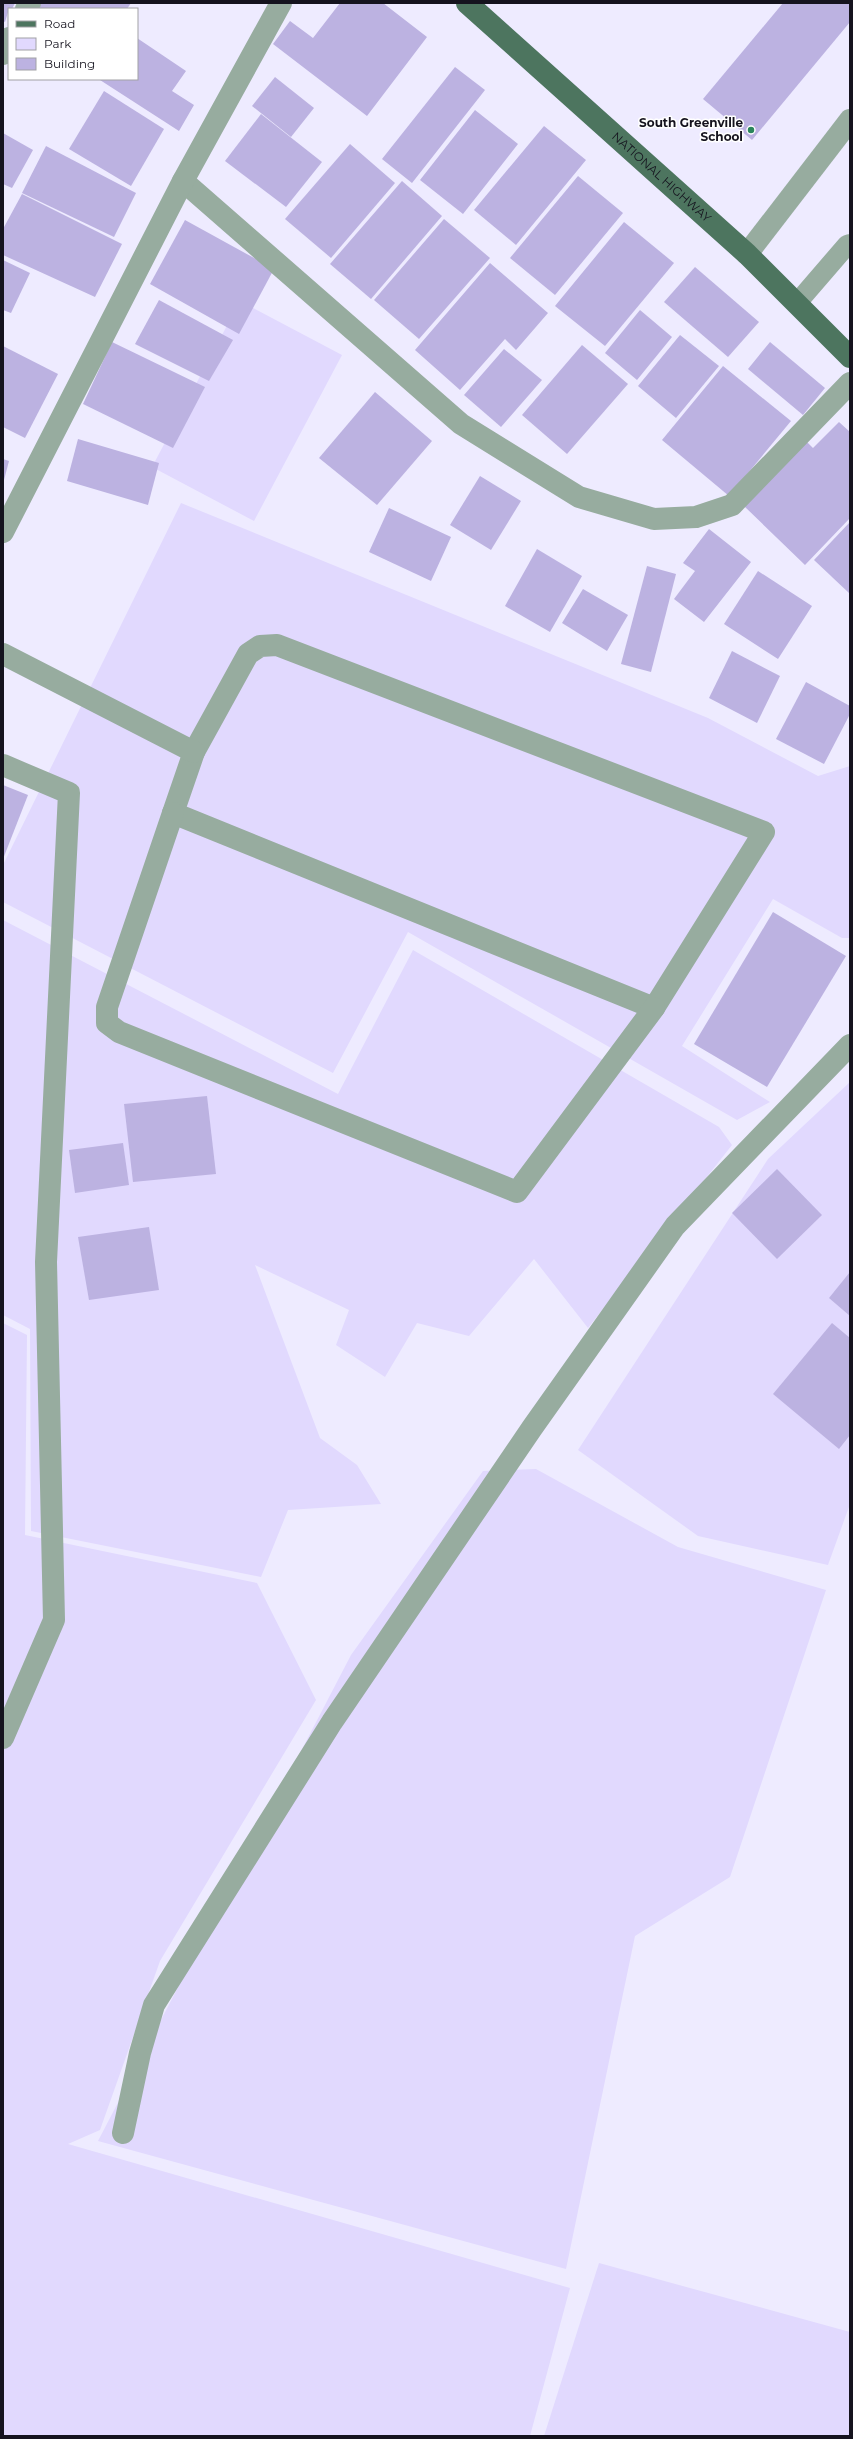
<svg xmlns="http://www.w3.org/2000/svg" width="853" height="2439" font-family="Montserrat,sans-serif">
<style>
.green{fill:#e1d9fe}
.building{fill:#bcb2e1}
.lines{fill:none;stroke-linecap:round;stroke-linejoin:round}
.service{stroke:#97ac9f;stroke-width:20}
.minor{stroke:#97ac9f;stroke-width:22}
.primary{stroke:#4d755f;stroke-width:22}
.poi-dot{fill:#2a855b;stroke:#fff;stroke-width:1.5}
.labels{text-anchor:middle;stroke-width:3;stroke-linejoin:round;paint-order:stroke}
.poi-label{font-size:12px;font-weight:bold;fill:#15131e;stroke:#fff;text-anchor:end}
.street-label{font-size:12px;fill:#15131e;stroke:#fff}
</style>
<rect width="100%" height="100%" fill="#eeebff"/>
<g class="green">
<polygon points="240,301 342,355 254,521 152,467"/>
<polygon points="181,503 708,718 818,776 850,766 850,938 842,938 773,899 682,1046 770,1102 737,1120 408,932 333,1073 3,902 3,865"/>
<polygon points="3,920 338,1094 413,950 719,1127 732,1145 588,1328 534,1259 469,1336 417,1323 385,1377 336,1345 349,1310 255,1265 320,1438 357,1465 381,1504 288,1510 261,1577 31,1531 30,1329 3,1315"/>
<polygon points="850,1082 850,1504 828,1565 698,1536 578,1450 768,1159"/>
<polygon points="3,1323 27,1335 25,1535 257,1583 316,1700 160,1961 100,2130 68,2144 570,2288 530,2436 3,2436"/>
<polygon points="536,1469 678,1547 826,1590 730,1877 635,1936 566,2269 98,2141 351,1655 483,1471"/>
<polygon points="599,2263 850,2332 850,2436 544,2436"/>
</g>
<g class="building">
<polygon points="3,3 15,3 12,9 9,9 5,22 3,21"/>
<polygon points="38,3 131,3 127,9 35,9"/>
<polygon points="340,3 383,3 427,37 367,116 273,44 290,21 313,38"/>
<polygon points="783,3 850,3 850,22 752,140 703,99"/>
<polygon points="137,38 186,71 172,91 194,105 179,131 100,80 137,79"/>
<polygon points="455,67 485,90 412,183 382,159"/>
<polygon points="275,77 314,108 291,137 252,106"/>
<polygon points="104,91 164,129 131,186 69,149"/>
<polygon points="475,110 518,144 463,214 420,180"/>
<polygon points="261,114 322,162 286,207 225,161"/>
<polygon points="544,126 586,160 516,245 474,210"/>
<polygon points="3,133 33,150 12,188 3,184"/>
<polygon points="350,144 395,183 331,258 285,219"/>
<polygon points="46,146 136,193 114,237 22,193"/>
<polygon points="578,176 623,213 555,295 510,258"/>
<polygon points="402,181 442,216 371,299 330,264"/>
<polygon points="22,194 122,244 95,297 3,255 3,229"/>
<polygon points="444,219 490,258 419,339 374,300"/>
<polygon points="185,220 274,269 239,334 150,284"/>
<polygon points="624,222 674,263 605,346 555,306"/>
<polygon points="3,260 30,273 11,313 3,310"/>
<polygon points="490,263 548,313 516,350 505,339 460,390 415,350"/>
<polygon points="695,267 759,322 728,357 664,302"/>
<polygon points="159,300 233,340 209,381 135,344"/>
<polygon points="640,310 672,337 637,380 605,353"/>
<polygon points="680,335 719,366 676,418 638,386"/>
<polygon points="112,342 205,387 173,448 83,404"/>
<polygon points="770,342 825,388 803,415 748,369"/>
<polygon points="582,345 628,384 567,454 522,415"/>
<polygon points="3,346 58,374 25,438 3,427"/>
<polygon points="504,349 542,380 501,427 464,395"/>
<polygon points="723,366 791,421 729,496 662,440"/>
<polygon points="375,392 432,441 377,505 319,458"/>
<polygon points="839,422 850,432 850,518 805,565 744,506 806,441 813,448"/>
<polygon points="78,439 159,463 148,505 67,481"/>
<polygon points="3,459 9,461 4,480 3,480"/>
<polygon points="480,476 521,501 491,550 450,525"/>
<polygon points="389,508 451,537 431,581 369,552"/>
<polygon points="850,522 850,592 849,593 814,560"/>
<polygon points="709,529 751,562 704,622 674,599 695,571 683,563"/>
<polygon points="537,549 582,576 550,632 505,606"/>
<polygon points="647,566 676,574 651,672 621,664"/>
<polygon points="758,571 812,606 778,659 724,624"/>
<polygon points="583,589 628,615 607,651 562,623"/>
<polygon points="732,651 780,676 757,723 709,698"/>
<polygon points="806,682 850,706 850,714 824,764 776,739"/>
<polygon points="3,785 28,795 3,859"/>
<polygon points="773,912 846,956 767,1087 694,1044"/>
<polygon points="207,1096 216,1174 133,1182 124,1104"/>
<polygon points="123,1143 129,1185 75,1193 69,1150"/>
<polygon points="777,1169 822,1215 777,1259 732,1213"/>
<polygon points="149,1227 159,1290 89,1300 78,1237"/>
<polygon points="850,1272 850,1316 829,1298"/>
<polygon points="832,1323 850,1338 850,1435 839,1449 773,1394"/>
</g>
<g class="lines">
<polyline class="service" points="797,303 847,245 850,244"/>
<g class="minor">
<polyline points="26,9 30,3"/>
<polyline points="3,54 9,38"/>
<polyline points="183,181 461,424 579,497 654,519 696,517 732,505 850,383"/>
<polyline points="747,254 850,120"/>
<polyline points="3,532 183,181 281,3"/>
<polygon points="277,645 764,832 654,1008 173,813 194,752 248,654 260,646"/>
<polyline points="3,654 194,752"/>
<polyline points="3,765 69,793 46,1262 54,1620 3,1738"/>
<polyline points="173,813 107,1007 107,1023 119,1032 517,1192 654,1008"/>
<polyline points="123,2133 140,2053 154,2005 332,1722 532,1428 675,1226 850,1045"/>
</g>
<path class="primary" id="s1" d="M467 3 747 254 850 357"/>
</g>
<circle class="poi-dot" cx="751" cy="130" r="4"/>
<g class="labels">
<g class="poi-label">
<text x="743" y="127">South Greenville<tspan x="743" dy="14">School</tspan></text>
</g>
<g class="street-label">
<text dy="4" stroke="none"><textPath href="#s1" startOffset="261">NATIONAL HIGHWAY</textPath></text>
</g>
</g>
<rect width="853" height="2439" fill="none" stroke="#15131e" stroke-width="8"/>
<rect x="8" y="8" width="130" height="72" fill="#ffffff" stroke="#a1a1a5"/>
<rect x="16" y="21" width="20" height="6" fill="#4d755f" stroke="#a1a1a5"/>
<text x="44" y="28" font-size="12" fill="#15131e">Road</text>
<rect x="16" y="38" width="20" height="12" fill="#e1d9fe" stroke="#a1a1a5"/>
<text x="44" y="48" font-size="12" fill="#15131e">Park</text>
<rect x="16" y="58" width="20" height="12" fill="#bcb2e1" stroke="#a1a1a5"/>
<text x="44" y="68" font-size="12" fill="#15131e">Building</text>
</svg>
